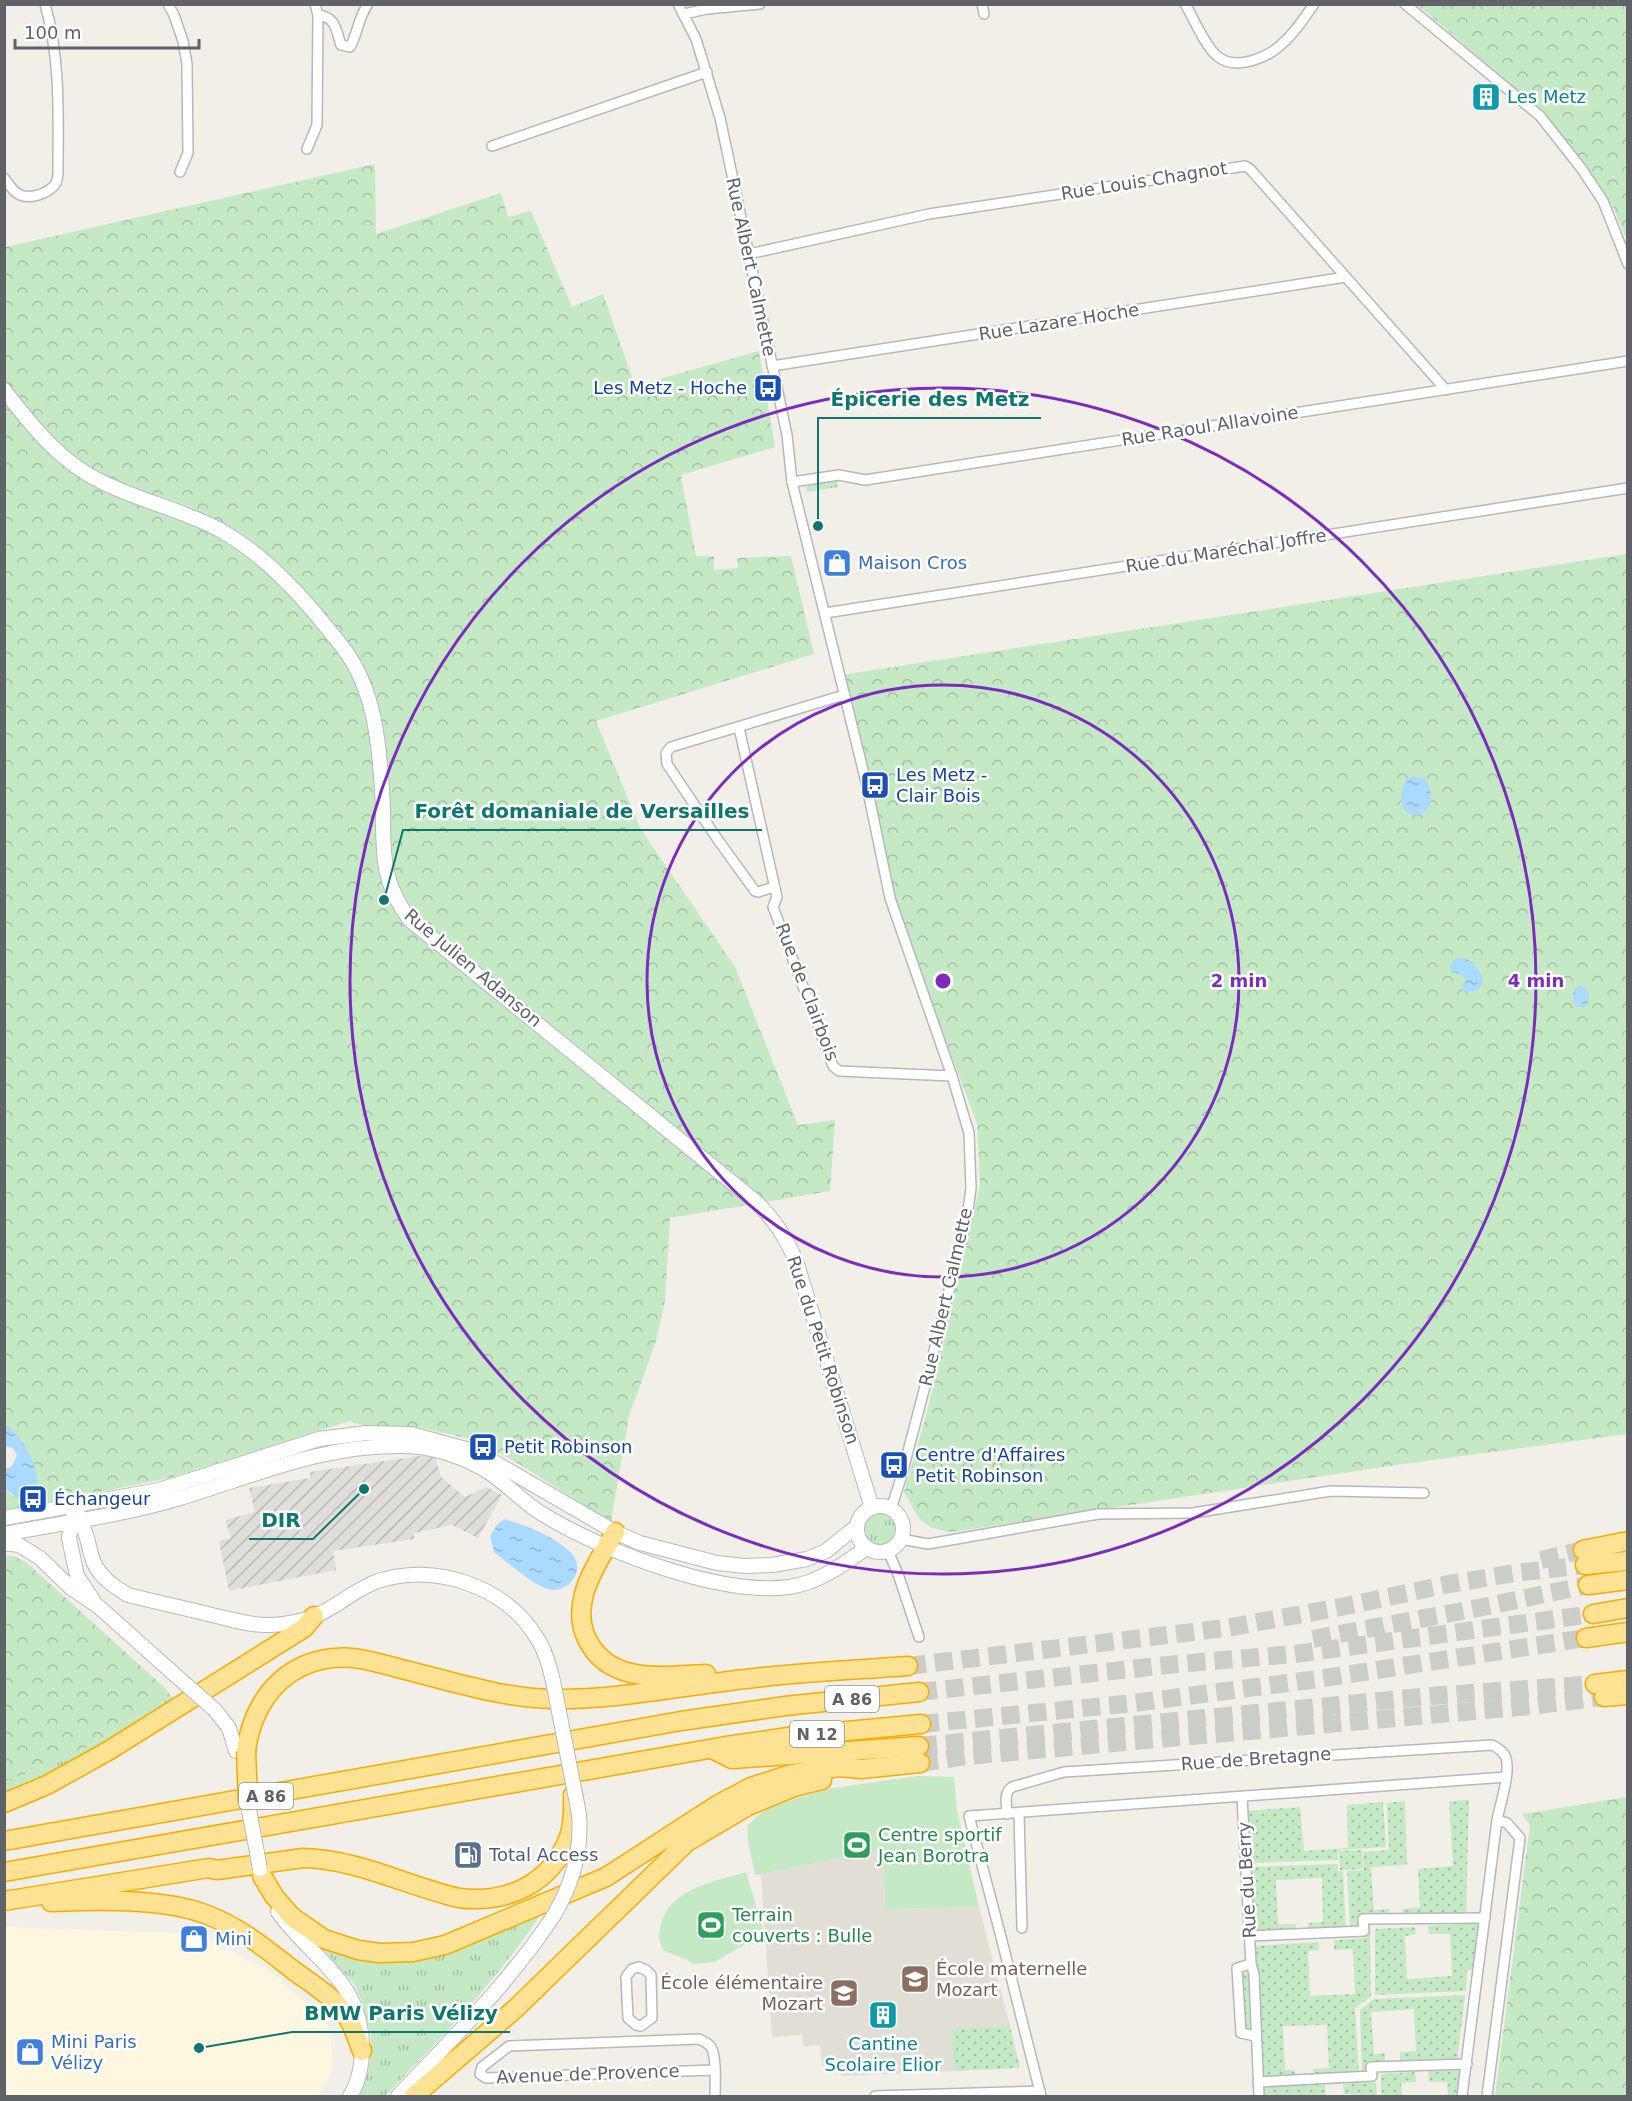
<svg xmlns="http://www.w3.org/2000/svg" width="1632" height="2101" font-family="'DejaVu Sans',sans-serif">
<style>
.commercial{fill:#fef7e0}
.industrial{fill:url(#industrial-furrows)}
.education{fill:#e1ded6}
.grass{fill:url(#grass-tufts)}
.forest{fill:url(#forest-crowns)}
.park{fill:url(#park-dots)}
.pitch{fill:#c5e8c5}
.water{fill:url(#water-ripples)}
.lines{fill:none;stroke-linecap:round;stroke-linejoin:round}
.highway-tunnel{stroke:#ccccc8;stroke-width:18;stroke-dasharray:18 9;stroke-linecap:butt}
.street-casing{stroke:#b5b8bc;stroke-width:12}
.secondary-casing{stroke:#b6babf;stroke-width:16}
.highway-casing{stroke:#f9ab00;stroke-width:21}
.street{stroke:#fff;stroke-width:9}
.secondary{stroke:#fff;stroke-width:14}
.highway{stroke:#fde293;stroke-width:18}
.secondary-bridge-casing{stroke:#b6babf;stroke-width:16;stroke-linecap:butt}
.highway-bridge-casing{stroke:#f9ab00;stroke-width:21;stroke-linecap:butt}
.secondary-bridge{stroke:#fff;stroke-width:14}
.highway-bridge{stroke:#fde293;stroke-width:18}
.ring{fill:none;stroke:#7b2cbf;stroke-width:3}
.labels{text-anchor:middle;stroke-width:5;stroke-linejoin:round;paint-order:stroke}
.shield{fill:#fff;stroke:#8f9295;stroke-width:1.5}
.shield-label{font-size:16px;font-weight:bold;fill:#5f6368}
.culture-label{font-size:18px;fill:#0d838f;stroke:#fff;text-anchor:start}
.street-label{font-size:18px;fill:#5f6368;stroke:#fff}
.transit-label{font-size:18px;fill:#164399;stroke:#fff;text-anchor:start}
.shop-label{font-size:18px;fill:#366cbe;stroke:#fff;text-anchor:start}
.leisure-label{font-size:18px;fill:#27864d;stroke:#fff;text-anchor:start}
.service-label{font-size:18px;fill:#4e5e75;stroke:#fff;text-anchor:start}
.education-label{font-size:18px;fill:#785e54;stroke:#fff;text-anchor:start}
.centre{fill:#7b2cbf;stroke:#fff;stroke-width:3}
.ring-label{font-size:18px;text-anchor:middle;font-weight:bold;fill:#7b2cbf;stroke:#fff;stroke-width:5;stroke-linejoin:round;paint-order:stroke}
.leader{fill:none;stroke:#0f766e;stroke-width:2}
.callout-dot{fill:#0f766e;stroke:#fff;stroke-width:2}
.callout-label{font-size:20px;text-anchor:middle;font-weight:bold;fill:#0f766e;stroke:#fff;stroke-width:5;stroke-linejoin:round;paint-order:stroke}
</style>
<defs>
<pattern id="industrial-furrows" width="10" height="10" patternUnits="userSpaceOnUse" patternTransform="scale(1.5)"><rect width="10" height="10" fill="#e0deda"/><path d="M-1 1l2-2M0 10L10 0M9 11l2-2" fill="none" stroke="#b9b8b5"/></pattern>
<pattern id="grass-tufts" width="24" height="20" patternUnits="userSpaceOnUse" patternTransform="scale(1.5)"><rect width="24" height="20" fill="#c5e8c5"/><path d="M3 7l-1-3M5 7V3M7 7l1-3M15 17l-1-3M17 17v-4M19 17l1-3" fill="none" stroke="#a3c0a4"/></pattern>
<pattern id="forest-crowns" width="20" height="18" patternUnits="userSpaceOnUse" patternTransform="scale(1.5)"><rect width="20" height="18" fill="#c5e8c5"/><path d="M2 6a3 3 0 1 1 6 0M12 15a3 3 0 1 1 6 0" fill="none" stroke="#a3c0a4"/></pattern>
<pattern id="park-dots" width="8" height="8" patternUnits="userSpaceOnUse" patternTransform="scale(1.5)"><rect width="8" height="8" fill="#c5e8c5"/><path d="M2 2h.1M6 6h.1" fill="none" stroke="#a3c0a4" stroke-width="1.8" stroke-linecap="round"/></pattern>
<pattern id="water-ripples" width="26" height="14" patternUnits="userSpaceOnUse" patternTransform="scale(1.5)"><rect width="26" height="14" fill="#aadaff"/><path d="M2 4q2-2 4 0t4 0M15 11q2-2 4 0t4 0" fill="none" stroke="#8eb4d2"/></pattern>
</defs>
<rect width="100%" height="100%" fill="#f1efe8"/>
<polygon class="commercial" points="5,1927 198,1934 272,1973 324,2018 330,2031 333,2065 327,2081 318,2096 5,2096"/>
<polygon class="industrial" points="419,1456 435,1456 441,1477 465,1497 486,1487 502,1495 478,1538 452,1525 414,1533 414,1539 333,1551 336,1570 229,1591 219,1541 231,1538 225,1520 255,1512 249,1488 310,1478 310,1472"/>
<polygon class="education" points="883,1850 885,1909 979,1907 1010,2026 952,2029 953,2071 841,2076 840,2065 822,2066 820,2045 803,2046 802,2035 772,2037 761,1874"/>
<g class="grass">
<polygon points="837,480 838,487 807,492 806,485"/>
<circle cx="880" cy="1530" r="17"/>
<polygon points="171,1696 176,1698 76,1761 5,1796 5,1779 11,1779 69,1758"/>
<path d="M540 1915C496 1982 440 2039 385 2096H358L369 2069 371 2034 361 2000 354 1984 324 1950 326 1947 395 1961 432 1957Z"/>
</g>
<g class="forest">
<polygon points="1418,5 1627,5 1627,240 1612,205 1544,113"/>
<path d="M375 164 376 234 501 193 508 217 531 211 572 307 603 294 635 386 759 351 775 447 681 475 696 556H714V570L738 568 737 558 791 556 814 654 596 721 640 828 735 967 798 1125 835 1120 830 1191 670 1218 665 1301 656 1341 629 1416 611 1522 519 1464 475 1440 418 1427 365 1426 350 1421 169 1478 5 1511 4 1489 12 1496 38 1487C31 1457 30 1444 4 1424L5 247Z"/>
<path d="M1627 554V1434L1403 1464 952 1532C919 1528 919 1518 904 1492L926 1416 980 1184 977 1124 901 919 841 675Z"/>
<polygon points="5,1556 13,1556 26,1562 164,1687 171,1696 69,1758 11,1779 5,1779"/>
<polygon points="1627,1797 1627,2096 1495,2096 1530,1825 1522,1814"/>
</g>
<g class="park">
<polygon points="1469,1800 1466,1914 1402,1915 1402,1909 1420,1907 1418,1869 1453,1866 1449,1801"/>
<polygon points="1405,1801 1407,1865 1371,1867 1374,1910 1389,1909 1390,1916 1361,1917 1361,1929 1350,1929 1347,1871 1364,1870 1363,1852 1389,1850 1387,1803"/>
<polygon points="1383,1802 1386,1847 1338,1850 1338,1860 1249,1863 1245,1811 1300,1807 1304,1851 1348,1848 1347,1805"/>
<polygon points="1362,1850 1363,1869 1340,1870 1339,1851"/>
<polygon points="1338,1864 1338,1871 1343,1871 1346,1929 1308,1931 1308,1923 1323,1922 1322,1878 1276,1880 1278,1924 1296,1924 1296,1931 1253,1934 1249,1867"/>
<polygon points="1479,1923 1474,1970 1467,1970 1466,1991 1375,1995 1375,1929 1415,1927 1416,1934 1405,1936 1407,1979 1452,1976 1450,1934 1429,1934 1428,1926"/>
<polygon points="1366,1928 1370,1928 1371,1996 1355,2008 1359,2075 1314,2077 1313,2069 1329,2068 1327,2025 1283,2026 1285,2070 1295,2070 1295,2078 1261,2079 1253,1946 1319,1942 1319,1950 1308,1951 1310,1996 1355,1994 1353,1949 1334,1950 1334,1940 1365,1938"/>
<polygon points="1251,1973 1254,2029 1244,2030 1240,1974"/>
<polygon points="1465,1995 1457,2062 1400,2064 1400,2052 1416,2051 1414,2009 1371,2012 1374,2054 1385,2053 1385,2064 1370,2075 1362,2075 1360,2010 1374,1999"/>
<polygon points="1010,2026 1020,2068 953,2071 952,2029"/>
<polygon points="1461,2070 1458,2096 1448,2096 1447,2082 1429,2082 1428,2071"/>
<polygon points="1415,2072 1416,2082 1401,2083 1402,2096 1381,2096 1381,2074"/>
<polygon points="1376,2082 1377,2096 1344,2094 1343,2084"/>
<polygon points="1325,2085 1326,2096 1261,2096 1261,2087"/>
</g>
<g class="pitch">
<polygon points="917,1776 954,1777 957,1810 979,1907 885,1909 883,1850 755,1875 748,1840 747,1826 765,1809 791,1800 833,1788"/>
<path d="M746 1872 765 1936 754 1939 715 1962 692 1964 688 1960 664 1951C658 1939 658 1937 661 1924 669 1889 716 1881 746 1872Z"/>
</g>
<g class="water">
<path d="M1413 776 1425 778C1452 822 1383 832 1406 779Z"/>
<path d="M1458 958C1472 958 1480 968 1483 980L1480 988 1472 992 1462 991 1461 985 1465 982V979L1463 976 1452 972 1450 969 1452 961Z"/>
<path d="M1579 985C1590 987 1591 998 1586 1007H1576C1571 1000 1572 990 1579 985Z"/>
<path d="M5 1424C27 1441 40 1467 37 1495L17 1498 5 1489V1469L12 1466 17 1455 13 1448 5 1446Z"/>
<path d="M504 1519C528 1526 552 1535 570 1552 588 1568 569 1595 548 1589 533 1585 507 1562 494 1552L490 1536 497 1525Z"/>
</g>
<g class="lines">
<g class="highway-tunnel">
<polyline points="1541,1560 1583,1550"/>
<polyline points="1313,1639 1478,1608 1588,1585"/>
<polyline points="908,1666 1226,1628 1341,1607 1449,1584 1515,1573 1585,1565"/>
<polyline points="919,1692 1177,1664 1295,1654 1593,1614"/>
<polyline points="921,1724 1134,1703 1318,1679 1586,1638"/>
<polyline points="919,1746 1431,1696 1595,1684"/>
<polyline points="920,1763 967,1756 1531,1706 1604,1697"/>
</g>
<g class="street-casing">
<g id="street">
<polyline points="168,4 174,15 183,41 187,64 188,153 180,172"/>
<polyline points="678,4 696,39 720,118 787,435 792,482 866,782 890,898 952,1076 969,1133 971,1188 967,1218 929,1371 901,1478 891,1509"/>
<polyline points="982,4 984,14"/>
<path d="M1185 4C1194 19 1205 46 1217 56 1236 72 1270 57 1285 41 1296 31 1305 17 1314 4"/>
<polyline points="1405,4 1540,116 1581,168 1603,201 1628,264"/>
<polyline points="684,14 707,9 760,4"/>
<path d="M318 15C336 17 336 30 341 45L350 47C358 33 358 18 368 4"/>
<polyline points="492,146 707,72"/>
<polyline points="307,149 317,125 318,15 315,4"/>
<path d="M4 178C8 183 12 190 17 193 27 201 49 194 56 183 57 180 58 177 58 173 58 117 61 60 45 4"/>
<polyline points="749,254 929,214 1245,166 1250,169 1446,390"/>
<polyline points="772,366 1346,277"/>
<polyline points="792,482 839,475 865,480 1628,361"/>
<polyline points="825,613 1628,488"/>
<polyline points="739,728 777,897 773,907 833,1066 839,1071 952,1076"/>
<polyline points="774,887 758,892 755,891 718,840 667,764 666,753 671,747 844,695"/>
<polyline points="901,1539 928,1544 1098,1514 1193,1513 1331,1491 1424,1493"/>
<polyline points="888,1551 898,1574 919,1637"/>
<polyline points="1242,1797 1251,1964 1254,1974 1259,2096"/>
<polyline points="1019,1813 1022,1928"/>
<path d="M1007 1814C1007 1804 1003 1793 1012 1787L1064 1772 1492 1745C1496 1747 1501 1750 1504 1754 1513 1767 1500 1804 1497 1820L1462 2096"/>
<polyline points="1250,1936 1364,1931 1363,1919 1485,1918"/>
<polyline points="1251,1964 1237,1968 1241,2033 1255,2036"/>
<polygon points="639,1967 646,1970 651,1975 652,2018 641,2026 636,2025 628,2018 626,1977 632,1969"/>
<path d="M714 2070 486 2078 480 2074 482 2067 509 2046 699 2039C703 2041 708 2043 711 2047 717 2057 715 2085 715 2096"/>
<polyline points="1258,2082 1372,2076 1371,2067 1467,2064"/>
<polyline points="875,2096 1040,2091"/>
<polyline points="1041,2096 1000,1933 969,1816 1506,1777"/>
<polyline points="1487,2096 1520,1838 1507,1823 1497,1820"/>
</g>
</g>
<g class="secondary-casing">
<g id="secondary">
<path d="M4 390C32 426 61 463 102 482 140 501 183 510 220 530 270 558 309 604 344 649 374 689 379 741 382 790 386 843 375 873 410 920L756 1202C775 1220 786 1238 796 1261L872 1508"/>
<circle cx="880" cy="1529" r="23"/>
<path d="M73 1517C91 1529 86 1549 96 1567 104 1580 115 1587 128 1595 156 1602 184 1608 212 1615 231 1619 250 1626 270 1625 282 1625 304 1621 315 1616 337 1607 355 1589 378 1581 434 1563 503 1585 535 1635 545 1649 549 1665 553 1681"/>
<polyline points="80,1517 70,1531 69,1538 77,1576 93,1600"/>
<polyline points="4,1518 159,1490 319,1439 366,1433 411,1434 477,1452 615,1532 640,1543 717,1563 745,1566 772,1565 807,1559 826,1551 857,1526"/>
<path d="M4 1534C63 1523 123 1515 180 1498 253 1476 325 1444 403 1446 432 1446 466 1457 490 1473 509 1486 525 1504 544 1515 604 1551 719 1596 789 1587 818 1583 843 1565 866 1548"/>
<polyline points="4,1543 19,1545 40,1558 71,1588 99,1607 174,1674"/>
<polyline points="215,1710 229,1728 236,1751"/>
<path d="M278 1912C313 1960 362 1981 362 2047 362 2064 359 2082 350 2096"/>
<path d="M398 2096C452 2039 511 1981 554 1915"/>
</g>
</g>
<g class="highway-casing">
<g id="highway">
<path d="M615 1532C605 1550 589 1574 584 1594 580 1609 580 1625 587 1639 609 1685 663 1676 706 1674"/>
<polyline points="1583,1550 1628,1541"/>
<polyline points="1585,1565 1628,1561"/>
<polyline points="1588,1585 1628,1580"/>
<polyline points="1593,1614 1628,1608"/>
<polyline points="1586,1638 1628,1632"/>
<polyline points="1595,1684 1628,1680"/>
<polyline points="1604,1697 1628,1695"/>
<polyline points="714,1750 732,1759 919,1746"/>
<path d="M246 1751C252 1707 277 1670 321 1660 349 1653 375 1662 401 1669 451 1681 501 1698 552 1699 617 1700 681 1686 746 1679 799 1672 854 1670 908 1666"/>
<polyline points="4,1803 47,1785 108,1751 304,1628 314,1616"/>
<polyline points="4,1841 681,1721 785,1706 919,1692"/>
<polyline points="4,1872 726,1746 795,1736 921,1724"/>
<polyline points="262,1876 274,1896 292,1917 324,1939 358,1950 379,1953 413,1952 445,1945 606,1877 717,1805 751,1787 791,1774 815,1771 839,1767 861,1769 920,1763"/>
<path d="M4 1901 209 1868 217 1870 303 1858C357 1859 407 1886 459 1898 507 1904 551 1884 569 1837 574 1823 573 1809 573 1795"/>
<path d="M51 1902C97 1900 162 1898 205 1914 238 1926 265 1948 293 1970 313 1985 338 1999 350 2022 355 2031 358 2042 362 2051"/>
<polyline points="414,2096 515,2009 687,1842 748,1806 794,1787 822,1780"/>
</g>
</g>
<use href="#street" class="street"/>
<use href="#secondary" class="secondary"/>
<use href="#highway" class="highway"/>
<g class="secondary-bridge-casing">
<g id="secondary-bridge">
<polyline points="174,1674 215,1710"/>
<path d="M553 1681 579 1814C582 1851 573 1883 554 1915"/>
<polyline points="246,1794 260,1869"/>
</g>
</g>
<g class="highway-bridge-casing">
<polyline id="highway-bridge" points="246,1751 248,1802"/>
</g>
<use href="#secondary-bridge" class="secondary-bridge"/>
<use href="#highway-bridge" class="highway-bridge"/>
</g>
<g class="ring">
<circle cx="943" cy="981" r="296"/>
<circle cx="943" cy="981" r="593"/>
</g>
<defs>
<g id="building-square" transform="scale(1.5)"><rect x="-9" y="-9" width="18" height="18" rx="4" fill="#0f9aa8" stroke="#fff"/><path d="M-4-6H4V6H1V3H-1V6H-4ZM-2.5-4.3h1.7v1.8h-1.7ZM.8-4.3h1.7v1.8H.8ZM-2.5-1h1.7V.8h-1.7ZM.8-1h1.7V.8H.8Z" fill="#fff"/></g>
<g id="bus-square" transform="scale(1.5)"><rect x="-9" y="-9" width="18" height="18" rx="4" fill="#1a4fb4" stroke="#fff"/><path d="M-5-6H5V4H4V6H2V4H-2V6H-4V4H-5ZM-3.5-4V0h7V-4ZM-3.5 1.2v1.5H-2V1.2ZM2 1.2v1.5H3.5V1.2Z" fill="#fff"/></g>
<g id="shop-square" transform="scale(1.5)"><rect x="-9" y="-9" width="18" height="18" rx="4" fill="#3f7fe0" stroke="#fff"/><path d="M-5-2.5h2.3a2.7 3.5 0 0 1 5.4 0H5L5.5 6h-11ZM-1.5-2.5h3a1.5 2.3 0 0 0-3 0Z" fill="#fff"/></g>
<g id="stadium-square" transform="scale(1.5)"><rect x="-9" y="-9" width="18" height="18" rx="4" fill="#2e9e5b" stroke="#fff"/><path d="M0-5a6.5 5 0 1 0 0 10a6.5 5 0 1 0 0-10ZM-3.5-1.8h7v3.6h-7Z" fill="#fff"/></g>
<g id="fuel-square" transform="scale(1.5)"><rect x="-9" y="-9" width="18" height="18" rx="4" fill="#5c6f8a" stroke="#fff"/><path d="M-5.5-6h7V0h2V4h1.3V-2.5L3-4.5l.8-.8L6-3V5H2.5V1h-1V6h-7ZM-4.2-4.7v3.2H.2V-4.7Z" fill="#fff"/></g>
<g id="school-square" transform="scale(1.5)"><rect x="-9" y="-9" width="18" height="18" rx="4" fill="#8d6e63" stroke="#fff"/><path d="M0-5L7-2L0 1L-7-2ZM-4 1L0 2.5L4 1V4Q0 6-4 4Z" fill="#fff"/></g>
</defs>
<g fill-rule="evenodd">
<use href="#building-square" x="1486" y="97"/>
<use href="#bus-square" x="768" y="388"/>
<use href="#shop-square" x="837" y="563"/>
<use href="#bus-square" x="875" y="785"/>
<use href="#bus-square" x="483" y="1447"/>
<use href="#bus-square" x="894" y="1465"/>
<use href="#bus-square" x="33" y="1499"/>
<use href="#stadium-square" x="857" y="1845"/>
<use href="#fuel-square" x="468" y="1855"/>
<use href="#stadium-square" x="711" y="1925"/>
<use href="#shop-square" x="194" y="1939"/>
<use href="#school-square" x="915" y="1979"/>
<use href="#school-square" x="844" y="1993"/>
<use href="#building-square" x="883" y="2015"/>
<use href="#shop-square" x="30" y="2052"/>
</g>
<g class="labels">
<g class="shield">
<rect x="825" y="1686" width="54" height="26" rx="4.5"/>
<rect x="790" y="1721" width="54" height="26" rx="4.5"/>
<rect x="239" y="1783" width="54" height="26" rx="4.5"/>
</g>
<g class="shield-label">
<text x="852" y="1705">A 86</text>
<text x="817" y="1740">N 12</text>
<text x="266" y="1802">A 86</text>
</g>
<g class="culture-label">
<text x="1507" y="103">Les Metz</text>
<text x="883" y="2050" text-anchor="middle">Cantine<tspan x="883" dy="21">Scolaire Elior</tspan></text>
</g>
<g class="street-label">
<text transform="translate(1144 181) rotate(-9)" y="6">Rue Louis Chagnot</text>
<text transform="translate(751 267) rotate(78)" y="6">Rue Albert Calmette</text>
<text transform="translate(1059 322) rotate(-9)" y="6">Rue Lazare Hoche</text>
<text transform="translate(1210 426) rotate(-9)" y="6">Rue Raoul Allavoine</text>
<text transform="translate(1226 551) rotate(-9)" y="6">Rue du Maréchal Joffre</text>
<text transform="translate(473 968) rotate(40)" y="6">Rue Julien Adanson</text>
<text transform="translate(807 992) rotate(69)" y="6">Rue de Clairbois</text>
<text transform="translate(946 1297) rotate(-77)" y="6">Rue Albert Calmette</text>
<text transform="translate(823 1350) rotate(72)" y="6">Rue du Petit Robinson</text>
<text transform="translate(1256 1759) rotate(-4)" y="6">Rue de Bretagne</text>
<text transform="translate(1247 1880) rotate(-93)" y="6">Rue du Berry</text>
<text transform="translate(588 2074) rotate(-2)" y="6">Avenue de Provence</text>
</g>
<g class="transit-label">
<text x="747" y="394" text-anchor="end">Les Metz - Hoche</text>
<text x="896" y="781">Les Metz -<tspan x="896" dy="21">Clair Bois</tspan></text>
<text x="504" y="1453">Petit Robinson</text>
<text x="915" y="1461">Centre d'Affaires<tspan x="915" dy="21">Petit Robinson</tspan></text>
<text x="54" y="1505">Échangeur</text>
</g>
<g class="shop-label">
<text x="858" y="569">Maison Cros</text>
<text x="215" y="1945">Mini</text>
<text x="51" y="2048">Mini Paris<tspan x="51" dy="21">Vélizy</tspan></text>
</g>
<g class="leisure-label">
<text x="878" y="1841">Centre sportif<tspan x="878" dy="21">Jean Borotra</tspan></text>
<text x="732" y="1921">Terrain<tspan x="732" dy="21">couverts : Bulle</tspan></text>
</g>
<g class="service-label">
<text x="489" y="1861">Total Access</text>
</g>
<g class="education-label">
<text x="936" y="1975">École maternelle<tspan x="936" dy="21">Mozart</tspan></text>
<text x="823" y="1989" text-anchor="end">École élémentaire<tspan x="823" dy="21">Mozart</tspan></text>
</g>
</g>
<circle cx="943" cy="981" r="9" class="centre"/>
<g class="ring-label">
<text x="1239" y="987">2 min</text>
<text x="1536" y="987">4 min</text>
</g>
<path class="leader" d="M818 526L818 418H1041M384 900L403 830H762M364 1489L313 1539H249M199 2048L292 2032H510"/>
<g class="callout-dot">
<circle cx="818" cy="526" r="6"/>
<circle cx="384" cy="900" r="6"/>
<circle cx="364" cy="1489" r="6"/>
<circle cx="199" cy="2048" r="6"/>
</g>
<g class="callout-label">
<text x="930" y="406">Épicerie des Metz</text>
<text x="582" y="818">Forêt domaniale de Versailles</text>
<text x="281" y="1527">DIR</text>
<text x="401" y="2020">BMW Paris Vélizy</text>
</g>
<rect width="1632" height="2101" fill="none" stroke="#5f6368" stroke-width="12"/>
<path d="M15 39v9h184v-9" fill="none" stroke="#5f6368" stroke-width="3"/>
<text x="24" y="39" font-size="18" fill="#5f6368" stroke="#ffffff" stroke-width="4.5" paint-order="stroke">100 m</text>
</svg>
